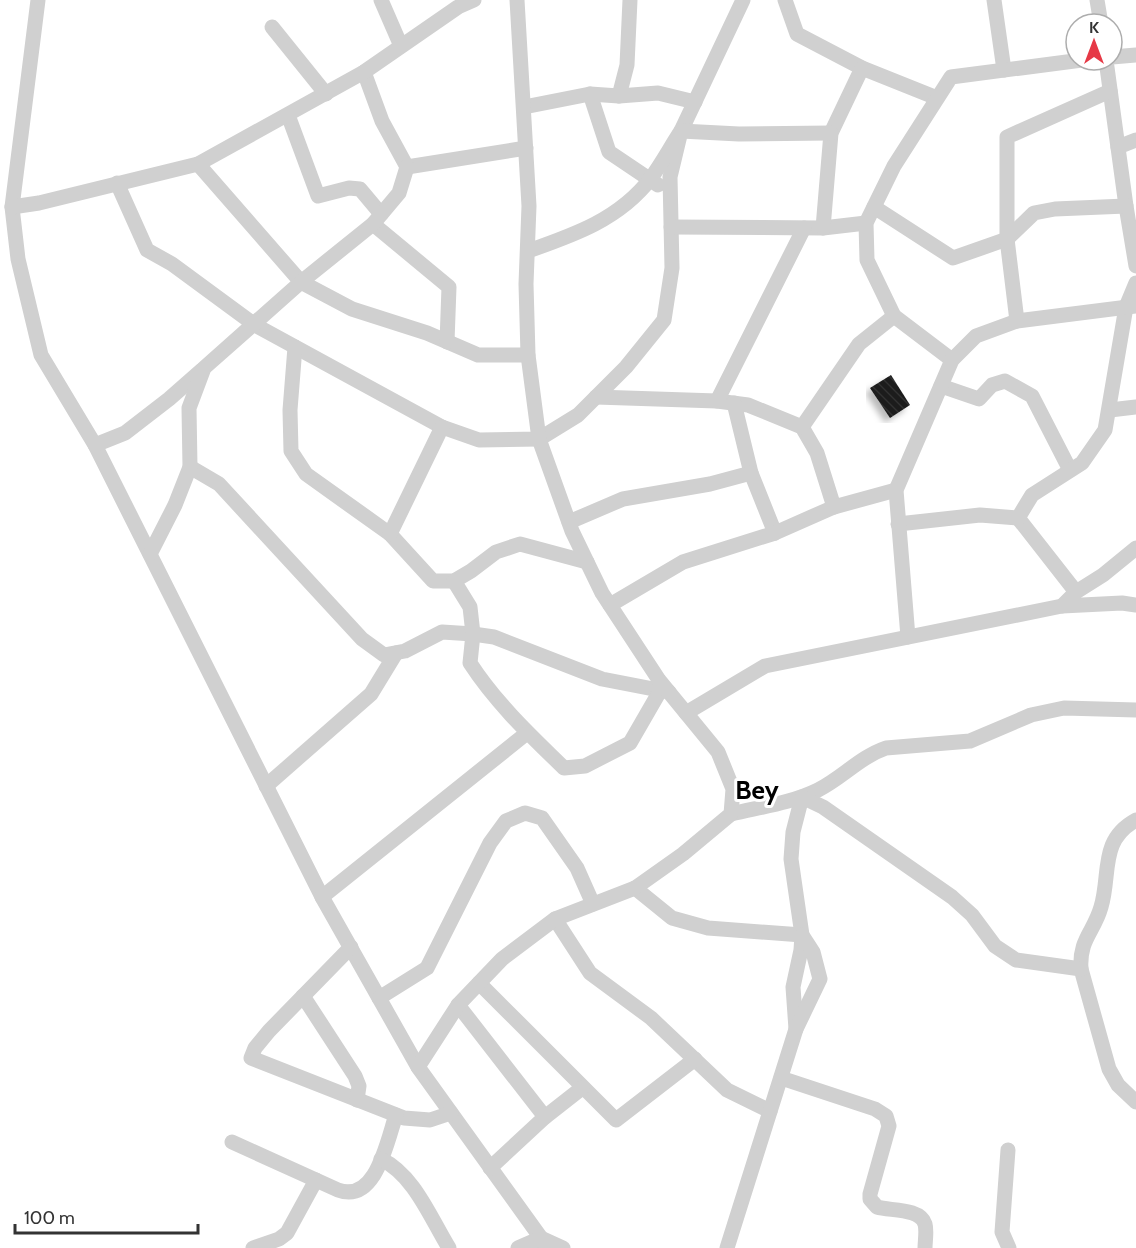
<svg xmlns="http://www.w3.org/2000/svg" width="1136" height="1248" font-family="Cabin,sans-serif">
<style>
.building{fill:url(#building-back-hatch);filter:url(#shadow)}
.lines{fill:none;stroke-linecap:round;stroke-linejoin:round}
.minor{stroke:#d0d0d0;stroke-width:15}
.labels{text-anchor:middle;stroke-width:6;stroke-linejoin:round;paint-order:stroke}
.district-label{font-size:26px;font-weight:bold;fill:#000;stroke:#fff}
</style>
<defs>
<pattern id="building-back-hatch" width="6" height="6" patternUnits="userSpaceOnUse" patternTransform="scale(1.5)"><rect width="6" height="6" fill="#1a1a1a"/><path d="M-1 5l2 2M0 0l6 6M5-1l2 2" fill="none" stroke="#333"/></pattern>
<filter id="shadow"><feDropShadow dx="-5" dy="5" stdDeviation="3" flood-color="#0004"/></filter>
</defs>
<rect width="100%" height="100%" fill="#fff"/>
<polygon class="building" points="891,375 910,405 890,418 870,388"/>
<g class="lines">
<g class="minor">
<polyline points="38,0 12,207 18,259 41,355 95,445 322,897 418,1067 541,1238 544,1248"/>
<polyline points="381,0 401,46"/>
<polyline points="785,0 797,34 862,68 937,98"/>
<polyline points="994,0 1004,70"/>
<polyline points="1097,0 1101,24"/>
<polyline points="272,27 326,94"/>
<polyline points="1112,57 1136,55"/>
<polyline points="1106,60 1126,206 1136,266"/>
<polyline points="364,72 382,121 407,167 526,148"/>
<polyline points="590,94 609,152 658,185"/>
<polyline points="619,96 627,65 630,0"/>
<polyline points="524,107 590,94 619,96 658,93 695,102"/>
<polyline points="288,115 318,196 349,188 360,189 381,214"/>
<polyline points="1118,147 1136,140"/>
<polyline points="198,164 301,282 352,309 427,333 478,355 528,355"/>
<polyline points="117,183 147,250 172,264 255,325 442,427 479,440 539,439 578,415 626,367 664,320 672,268 670,177 681,131 743,0"/>
<polyline points="12,207 39,203 198,164 364,72 458,7 474,0"/>
<polyline points="874,207 953,258 1007,239 1034,213 1055,209 1126,206"/>
<polyline points="373,224 449,287 447,342"/>
<polyline points="671,227 823,228 866,223"/>
<polyline points="823,228 831,133 862,68"/>
<path d="M528 251C574 235 620 219 651 178 662 163 671 146 681 131L739 134 831 133"/>
<polyline points="1017,321 1007,239 1007,137 1110,91"/>
<polyline points="295,347 290,410 291,451 306,474 390,534 433,581 454,581 471,571 496,552 520,544 587,562"/>
<polyline points="952,360 894,316 867,260 866,223 894,166 951,77 1082,60"/>
<polyline points="941,386 979,399 992,385 1005,381 1032,396 1070,470"/>
<polyline points="596,397 717,401 748,405 802,427 817,453 834,507"/>
<polyline points="717,401 804,228"/>
<polyline points="734,403 751,473 775,533"/>
<polyline points="1110,410 1136,407"/>
<polyline points="802,427 859,344 894,316"/>
<polyline points="95,445 125,433 169,399 202,370"/>
<polyline points="190,467 219,484 362,639 384,655 405,651 442,632 473,634 494,637 602,679 669,692"/>
<polyline points="1018,518 1076,592"/>
<polyline points="569,522 623,499 710,484 751,473"/>
<polyline points="898,524 980,515 1018,518 1032,495 1082,463 1105,430 1126,307 1136,283"/>
<polyline points="390,534 442,427"/>
<polyline points="150,554 175,505 190,467 189,408 204,368 301,282 373,224 399,193 407,167"/>
<path d="M454 581 470 607 473 634 470 663C496 703 530 735 564 768L585 766 630 743 660 691"/>
<polyline points="610,605 683,562 775,533 834,507 896,490"/>
<polyline points="1062,606 1122,603 1136,605"/>
<polyline points="908,637 896,490 952,360 976,336 1017,321 1136,306"/>
<polyline points="686,713 765,666 1062,606 1076,592 1103,575 1136,548"/>
<polyline points="266,786 371,694 396,653"/>
<path d="M731 814C760 807 792 803 818 790 842 778 860 757 886 748L970 741 1031 715 1064 708 1136 710"/>
<path d="M1136 820C1099 840 1111 874 1101 907 1094 932 1079 939 1081 969L1109 1069 1118 1085 1136 1102"/>
<polyline points="635,888 672,918 708,928 802,935"/>
<polyline points="322,897 527,733"/>
<polyline points="555,919 590,973 651,1018 727,1090 770,1111"/>
<polyline points="351,947 269,1031 255,1048 251,1058 404,1118 430,1120 451,1113"/>
<polyline points="479,983 616,1120 695,1059"/>
<polyline points="303,996 355,1076 359,1086 357,1100"/>
<polyline points="379,998 427,968 490,843 506,821 525,813 542,818 577,868 593,904"/>
<polyline points="458,1005 545,1117"/>
<polyline points="796,1029 793,987 801,950 802,935 791,859 793,832 802,797 823,807 952,897 972,915 995,946 1016,960 1081,969"/>
<polyline points="418,1067 458,1005 502,959 555,919 635,888 683,854 731,814 733,789 718,752 659,680 602,593 572,531 539,439 528,355 526,284 529,206 517,0"/>
<path d="M781 1078 875 1109 886 1116 889 1126 870 1194V1199L877 1207C890 1211 920 1208 925 1224 927 1231 925 1241 925 1248"/>
<path d="M232 1142 338 1190C376 1204 387 1141 396 1115"/>
<polyline points="1008,1150 1002,1232 1009,1248"/>
<path d="M381 1159C414 1175 430 1217 449 1248"/>
<polyline points="490,1168 545,1117 582,1088"/>
<polyline points="253,1248 279,1239 287,1233 316,1180"/>
<polyline points="518,1248 541,1238 563,1248"/>
<polyline points="727,1248 796,1029 820,979 813,952 802,935"/>
</g>
</g>
<g class="labels">
<g class="district-label">
<text x="757" y="799">Bey</text>
</g>
</g>
<g transform="translate(1094 42)"><circle r="28" fill="#ffffff" stroke="#adadad" stroke-width="1.5"/>
<path d="M0-4.5L10 22L0 15L-10 22Z" fill="#e63946"/>
<text y="-9" font-size="16" font-weight="bold" text-anchor="middle" fill="#333333">K</text>
</g>
<path d="M15 1224v9h183v-9" fill="none" stroke="#333333" stroke-width="3"/>
<text x="24" y="1224" font-size="18" fill="#333333" stroke="#ffffff" stroke-width="4.5" paint-order="stroke">100 m</text>
</svg>
